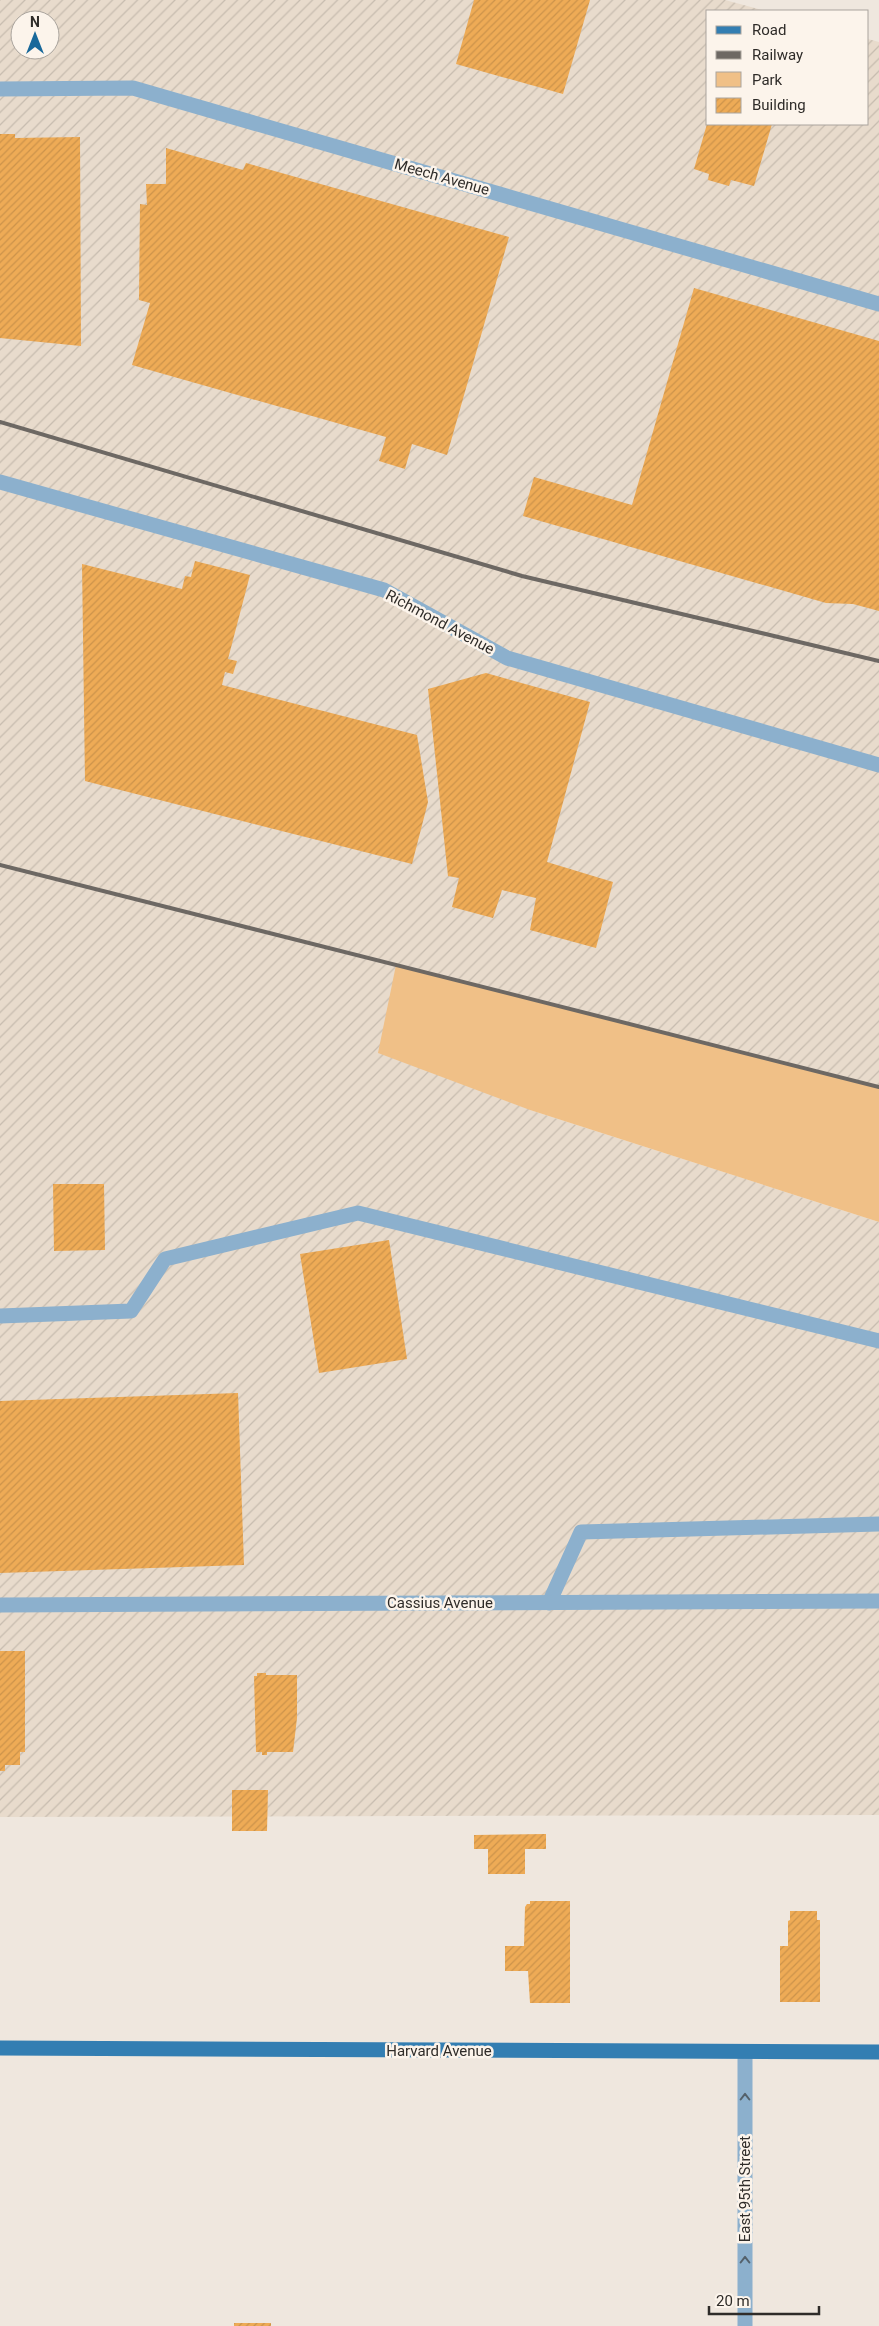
<svg xmlns="http://www.w3.org/2000/svg" width="879" height="2326" font-family="Roboto,sans-serif">
<style>
.industrial{fill:url(#industrial-furrows);fill-rule:evenodd}
.green{fill:#f0c087}
.building{fill:url(#building-hatch)}
.lines{fill:none;stroke-linecap:round;stroke-linejoin:round}
.minor{stroke:#8cb0cd;stroke-width:15}
.major{stroke:#337eb2;stroke-width:15}
.rail{stroke:#6d6863;stroke-width:4}
.oneway{stroke:#54616b}
.labels{text-anchor:middle;stroke-width:5;stroke-linejoin:round;paint-order:stroke}
.street-label{font-size:15px;fill:#2f2c29;stroke:#fcf4eb}
</style>
<defs>
<pattern id="industrial-furrows" width="10" height="10" patternUnits="userSpaceOnUse" patternTransform="scale(1.25)"><rect width="10" height="10" fill="#e8dbcc"/><path d="M-1 1l2-2M0 10L10 0M9 11l2-2" fill="none" stroke="#c7bcaf"/></pattern>
<pattern id="building-hatch" width="6" height="6" patternUnits="userSpaceOnUse" patternTransform="scale(1.25)"><rect width="6" height="6" fill="#eeab56"/><path d="M-1 1l2-2M0 6l6-6M5 7l2-2" fill="none" stroke="#cc934b"/></pattern>
</defs>
<rect width="100%" height="100%" fill="#efe7de"/>
<path class="industrial" d="M0 0H725L766 11H708V124H868V39L879 42V1087L397 965 530 1110 879 1222V1815L0 1817ZM20 20H50V50H20Z"/>
<polygon class="green" points="396,965 879,1087 879,1222 530,1110 378,1053"/>
<g class="building">
<polygon points="474,0 590,0 563,94 456,64"/>
<polygon points="707,124 772,124 754,186 731,180 729,186 708,180 709,174 694,169"/>
<polygon points="0,134 15,134 15,138 80,137 81,346 0,338"/>
<polygon points="166,148 243,170 246,163 509,237 447,455 412,444 405,469 379,461 386,437 132,365 150,303 139,300 140,204 147,205 146,184 166,184"/>
<polygon points="694,288 879,341 879,611 853,604 826,603 523,516 534,477 632,505"/>
<polygon points="195,561 250,575 228,659 237,661 233,674 225,672 222,685 417,735 428,802 412,864 85,781 82,564 182,589 185,576 191,577"/>
<polygon points="486,673 590,702 547,862 613,882 596,948 530,930 536,898 502,890 493,918 452,907 459,878 448,876 428,689"/>
<polygon points="53,1184 104,1184 105,1250 54,1251"/>
<polygon points="389,1240 407,1359 319,1373 300,1254"/>
<polygon points="238,1393 244,1565 0,1573 0,1401"/>
<polygon points="0,1651 25,1651 25,1752 20,1752 20,1765 5,1765 5,1771 0,1771"/>
<polygon points="257,1673 266,1673 266,1675 297,1675 297,1718 293,1752 267,1752 267,1755 262,1755 262,1752 256,1752 254,1676 257,1676"/>
<polygon points="232,1790 268,1790 267,1831 232,1831"/>
<polygon points="546,1834 546,1849 525,1849 525,1874 488,1874 488,1849 474,1849 474,1835"/>
<polygon points="530,1901 570,1901 570,2003 530,2003 528,1971 505,1971 505,1946 524,1946 525,1907 527,1904 530,1904"/>
<polygon points="790,1911 817,1911 817,1920 820,1920 820,2002 780,2002 780,1946 788,1946 788,1921 790,1920"/>
<rect x="234" y="2323" width="37" height="3"/>
</g>
<g class="lines">
<g class="minor">
<polyline points="0,89 133,88 879,304"/>
<polyline points="0,482 384,590 507,658 879,765"/>
<polyline points="0,1316 131,1311 165,1259 358,1213 879,1341"/>
<polyline points="549,1603 581,1532 879,1524"/>
<polyline points="0,1605 879,1601"/>
<polyline points="745,2052 745,2326"/>
</g>
<polyline class="major" points="0,2048 879,2052"/>
<g class="rail">
<polyline points="0,422 522,576 879,661"/>
<polyline points="0,865 879,1087"/>
</g>
</g>
<defs><path id="oneway-chevron" d="M-2-3.5L2.5 0L-2 3.5" fill="none" stroke-width="1.6" stroke-linecap="round" stroke-linejoin="round" transform="scale(1.25)"/></defs>
<g class="oneway">
<use href="#oneway-chevron" transform="translate(745 2097) rotate(-90)"/>
<use href="#oneway-chevron" transform="translate(745 2260) rotate(-90)"/>
</g>
<g class="labels">
<g class="street-label">
<text transform="translate(442 177) rotate(16)" y="5">Meech Avenue</text>
<text transform="translate(440 622) rotate(28)" y="5">Richmond Avenue</text>
<text x="440" y="1608">Cassius Avenue</text>
<text x="439" y="2056">Harvard Avenue</text>
<text transform="translate(745 2189) rotate(-90)" y="5">East 95th Street</text>
</g>
</g>
<rect x="706" y="10" width="162" height="115" fill="#fcf4eb" stroke="#aaa49d"/>
<rect x="716" y="26" width="25" height="8" fill="#337eb2" stroke="#aaa49d"/>
<text x="752" y="35" font-size="15" fill="#2f2c29">Road</text>
<rect x="716" y="51" width="25" height="8" fill="#6d6863" stroke="#aaa49d"/>
<text x="752" y="60" font-size="15" fill="#2f2c29">Railway</text>
<rect x="716" y="72" width="25" height="15" fill="#f0c087" stroke="#aaa49d"/>
<text x="752" y="85" font-size="15" fill="#2f2c29">Park</text>
<rect x="716" y="98" width="25" height="15" fill="url(#building-hatch)" stroke="#aaa49d"/>
<text x="752" y="110" font-size="15" fill="#2f2c29">Building</text>
<g transform="translate(35 35)"><circle r="24" fill="#fcf4eb" stroke="#aaa49d"/>
<path d="M0-4L9 19L0 12L-9 19Z" fill="#18689a"/>
<text y="-8" font-size="14" font-weight="bold" text-anchor="middle" fill="#2f2c29">N</text>
</g>
<path d="M709 2306v8h110v-8" fill="none" stroke="#2f2c29" stroke-width="2.5"/>
<text x="716" y="2306" font-size="15" fill="#2f2c29" stroke="#fcf4eb" stroke-width="4" paint-order="stroke">20 m</text>
</svg>
